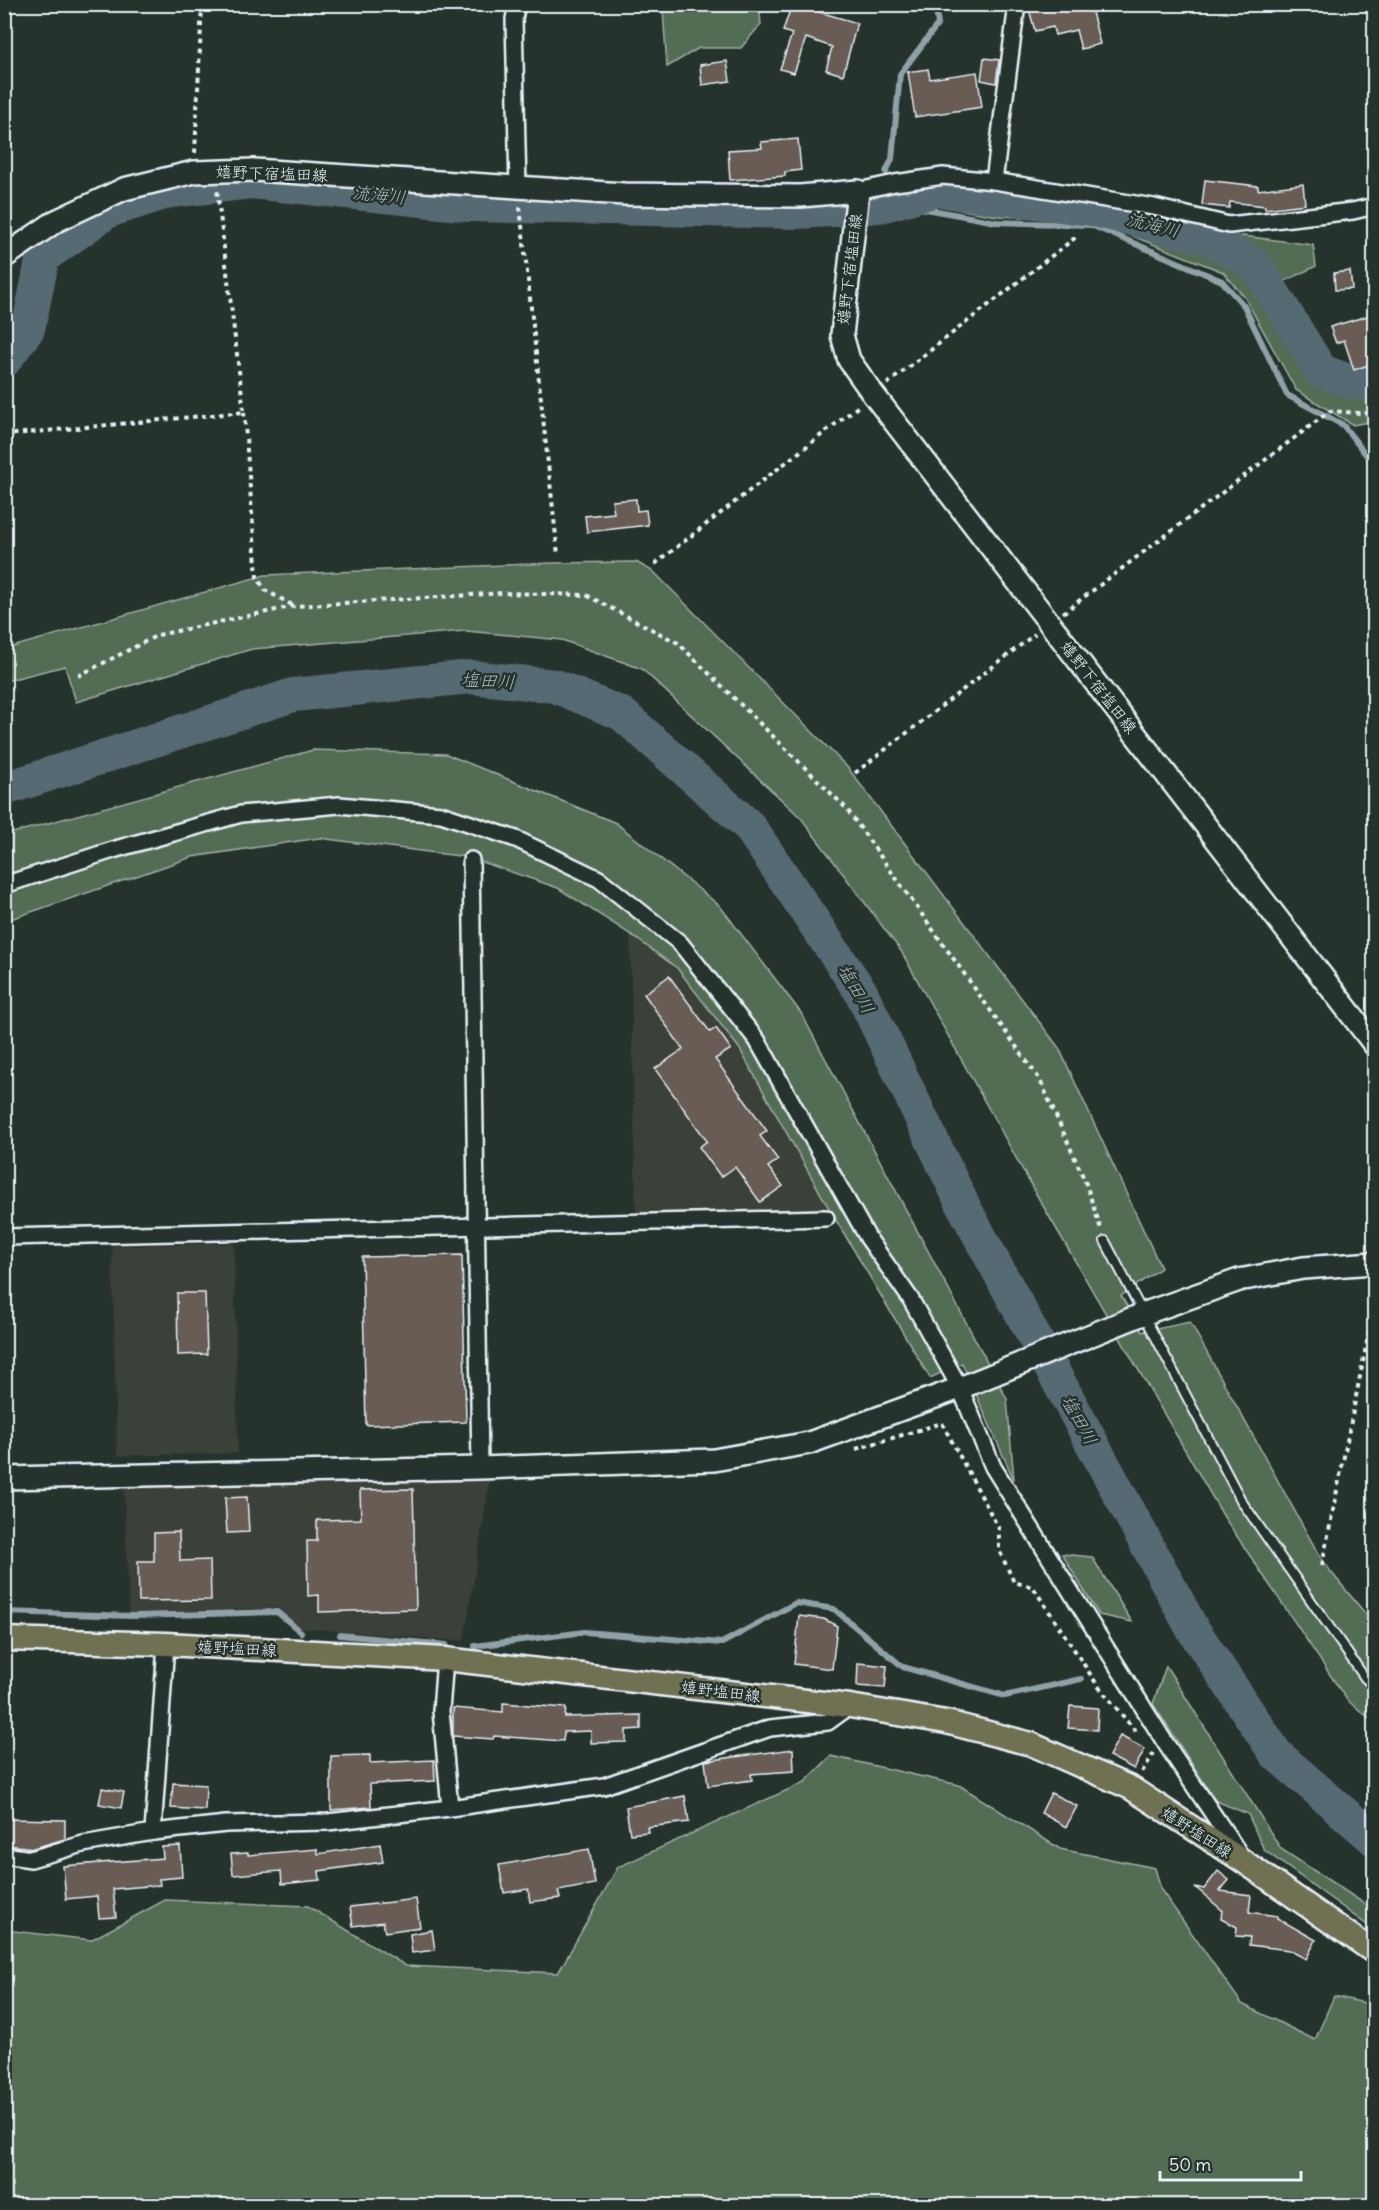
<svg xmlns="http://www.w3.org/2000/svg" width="1379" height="2210" font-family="Delius,'Klee One',sans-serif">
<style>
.built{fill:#3a3f39}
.green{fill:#536d54;stroke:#9eafa6;stroke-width:1.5}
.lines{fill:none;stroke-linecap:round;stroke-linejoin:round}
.stream{stroke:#90a1a8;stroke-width:6}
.river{stroke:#556b73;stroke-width:34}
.building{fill:#675b54;stroke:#e8f1f8;stroke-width:1.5}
.lane-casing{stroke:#e8f1f8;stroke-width:12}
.street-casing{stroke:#e8f1f8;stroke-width:20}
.secondary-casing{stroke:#e8f1f8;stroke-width:26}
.primary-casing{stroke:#e8f1f8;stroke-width:27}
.path{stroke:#e8f1f8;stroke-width:4;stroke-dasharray:4.5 4.5;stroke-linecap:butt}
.lane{stroke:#26332d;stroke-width:8}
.street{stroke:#26332d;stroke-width:15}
.secondary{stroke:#26332d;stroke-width:21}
.primary{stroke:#706f52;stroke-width:22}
.labels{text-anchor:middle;stroke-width:5;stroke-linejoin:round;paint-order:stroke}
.street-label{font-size:16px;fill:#e8f1f8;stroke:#26332d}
.water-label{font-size:18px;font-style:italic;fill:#adbbc3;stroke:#26332d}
</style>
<rect width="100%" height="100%" fill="#26332d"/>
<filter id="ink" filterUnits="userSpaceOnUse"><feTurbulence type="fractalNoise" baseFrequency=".0167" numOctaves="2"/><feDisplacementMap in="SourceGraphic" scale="12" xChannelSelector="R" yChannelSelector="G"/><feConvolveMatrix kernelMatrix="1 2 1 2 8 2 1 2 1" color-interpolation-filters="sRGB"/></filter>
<g filter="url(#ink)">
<g class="built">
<polygon points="630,934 677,968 739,1048 830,1210 636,1214"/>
<polygon points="234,1243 238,1453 117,1456 112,1246"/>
<polygon points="490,1479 464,1641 300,1628 278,1608 129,1613 124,1487"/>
</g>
<g class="green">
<polygon points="665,5 759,5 761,24 741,48 699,48 667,67 663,10"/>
<polygon points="938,195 1091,212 1200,243 1243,236 1313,245 1316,266 1259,294 1312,379 1357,393 1374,389 1374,421 1353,425 1296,390 1245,298 1223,272 1092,220 997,216 933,205"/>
<polygon points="636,562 654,572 848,768 1059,1048 1161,1268 1121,1296 1142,1332 1190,1322 1318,1553 1331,1572 1374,1624 1374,1722 1347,1700 1224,1517 1035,1192 901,951 801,818 642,669 562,640 465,631 252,649 76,702 65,666 5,681 5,649 265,575 553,563"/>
<polygon points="313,750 446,754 616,823 720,906 801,1013 1007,1399 1014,1480 962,1363 930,1378 830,1210 739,1048 677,968 630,934 558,888 467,857 319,838 192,857 5,921 5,835"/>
<polygon points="1062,1554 1092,1557 1132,1622 1099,1615"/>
<polygon points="1166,1666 1281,1849 1374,1910 1374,1930 1264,1850 1248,1814 1216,1801 1153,1704"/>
<polygon points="831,1756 959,1785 1060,1849 1155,1868 1161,1890 1242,2004 1315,2040 1334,1996 1374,2005 1374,2205 5,2205 5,1930 91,1940 165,1900 308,1906 406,1966 558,1973 618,1867 805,1782"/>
</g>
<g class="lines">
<g class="stream">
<polyline points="886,172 892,159 900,74 938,24 935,4"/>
<polyline points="885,205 926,209 996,222 1091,225 1222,281 1244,306 1287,395 1343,425 1374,465"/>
<polyline points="4,1612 133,1616 277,1612 301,1632"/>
<polyline points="340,1635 446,1645"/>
<polyline points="475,1646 584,1632 722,1643 796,1603 834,1609 903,1667 1005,1696 1081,1679"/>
</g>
<g class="river">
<polyline points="868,207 885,205 936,190 1091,209 1211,239 1256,265 1321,371 1355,383 1374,381"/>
<polyline points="4,361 28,329 43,257 108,211 170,191 252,182 470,205 796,212 848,209"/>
<polyline points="4,789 293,695 471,677 555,686 622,714 749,826 861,992 964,1207 1192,1628 1276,1754 1374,1839"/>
</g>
</g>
<g class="building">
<polygon points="792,4 857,23 843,75 826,70 832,47 806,38 794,73 780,69 792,34 783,31"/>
<polygon points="1049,4 1090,4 1100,44 1081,49 1076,30 1055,35 1053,27 1035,31 1029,9"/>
<polygon points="984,58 999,60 996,83 981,80"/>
<polygon points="727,61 730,81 702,85 700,65"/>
<polygon points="928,69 930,79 977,72 982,107 915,117 908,72"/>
<polygon points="798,139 801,170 785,172 785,176 730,180 728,150 762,148 761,142"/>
<polygon points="1205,180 1258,186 1258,190 1303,184 1305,204 1265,209 1265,206 1230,202 1229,208 1202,205"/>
<polygon points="1350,271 1352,289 1335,290 1334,273"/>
<polygon points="1374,314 1374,363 1354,370 1344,340 1336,343 1330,327"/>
<polygon points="636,499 637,511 646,510 648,525 587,532 585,516 614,513 612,501"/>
<polygon points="669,976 710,1032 716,1028 731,1049 715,1059 767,1131 760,1136 778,1160 768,1167 783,1186 760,1202 735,1167 721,1177 699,1147 707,1141 655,1069 683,1049 644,994"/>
<polygon points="462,1255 466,1422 366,1425 362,1257"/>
<polygon points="177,1293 205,1293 207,1354 178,1355"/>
<polygon points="413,1489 416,1609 319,1612 319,1595 308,1596 307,1541 317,1541 317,1520 361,1519 360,1490"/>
<polygon points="247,1497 249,1532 227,1533 225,1498"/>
<polygon points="179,1532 180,1561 210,1560 211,1600 139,1601 138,1561 154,1561 154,1533"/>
<polygon points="799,1616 824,1619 837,1626 832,1669 794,1664"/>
<polygon points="858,1663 887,1666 885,1688 857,1686"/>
<polygon points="503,1703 566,1708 565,1717 641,1715 641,1729 626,1730 626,1742 591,1743 591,1731 564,1732 563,1741 494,1736 493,1739 453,1736 453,1708 503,1712"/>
<polygon points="1070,1706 1098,1708 1097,1730 1068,1728"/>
<polygon points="1120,1736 1145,1749 1134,1769 1109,1756"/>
<polygon points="793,1749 794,1771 751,1774 752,1780 708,1786 705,1761"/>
<polygon points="370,1755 370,1763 434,1760 435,1781 370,1784 371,1807 331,1810 331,1756"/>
<polygon points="173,1783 206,1785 205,1810 171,1808"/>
<polygon points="102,1788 124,1792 121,1808 99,1804"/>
<polygon points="1051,1793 1077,1806 1066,1827 1041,1813"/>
<polygon points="685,1796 689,1822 647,1827 648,1832 630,1834 626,1807"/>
<polygon points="4,1819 65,1820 65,1839 30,1849 26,1847 4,1845"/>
<polygon points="380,1844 383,1862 319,1871 320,1880 282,1884 281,1871 233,1875 231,1854 248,1853 248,1855 317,1849 318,1854"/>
<polygon points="180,1846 182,1877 159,1879 160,1885 113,1889 116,1917 99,1918 97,1896 66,1899 63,1866 163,1858 162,1847"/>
<polygon points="589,1849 595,1884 558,1891 560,1898 530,1902 528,1889 504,1893 499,1865"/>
<polygon points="1218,1871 1229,1880 1220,1891 1251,1895 1249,1912 1278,1916 1277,1918 1316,1940 1306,1959 1289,1950 1249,1945 1250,1937 1236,1936 1237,1927 1221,1919 1222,1910 1195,1887 1204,1889"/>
<polygon points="416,1899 420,1927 385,1932 383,1922 353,1926 350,1907"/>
<polygon points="432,1930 435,1950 412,1953 410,1934"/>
</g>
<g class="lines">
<g class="lane-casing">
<polyline id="lane" points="1105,1241 1242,1502 1365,1678 1374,1686"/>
</g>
<g class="street-casing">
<g id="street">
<polyline points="517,4 514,19 518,188"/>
<polyline points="994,181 1017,4"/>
<polyline points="858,191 895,183 943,176 994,181 1154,207 1229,225 1353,211 1374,206"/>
<polyline points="471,860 480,1468"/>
<polyline points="4,885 116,849 241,814 339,805 441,814 516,839 599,879 680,943 757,1040 868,1238 910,1298 960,1388 993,1467 1166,1744 1241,1856"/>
<polyline points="4,1237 826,1218"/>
<polyline points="445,1659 441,1711 450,1808"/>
<polyline points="153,1832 166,1644"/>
<polyline points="4,1855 31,1859 83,1844 153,1832 226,1824 328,1822 450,1808 604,1786 770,1728 828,1722 850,1706"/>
</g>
</g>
<g class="secondary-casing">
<g id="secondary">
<polyline points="4,257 56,221 124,189 194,172 254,170 624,194 800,196 858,191 842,335 849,360 873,394 1374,1044"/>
<polyline points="4,1478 480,1468 714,1460 809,1443 960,1388 1143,1314 1239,1280 1303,1268 1374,1263"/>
</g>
</g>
<g class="primary-casing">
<polyline id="primary" points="4,1639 166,1644 445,1659 850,1706 946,1722 1031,1744 1131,1788 1246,1863 1374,1952"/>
</g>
<g class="path">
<polyline points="195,153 202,4"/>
<polyline points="520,207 558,555"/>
<polyline points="887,384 1076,237"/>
<polyline points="244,412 257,577 265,590 294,606"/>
<polyline points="4,435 244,412 217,190"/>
<polyline points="655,564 860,405"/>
<polyline points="1063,613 1330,411 1374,414"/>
<polyline points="78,676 158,635 295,606 503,593 586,595 678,643 846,808 1040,1080 1085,1181 1101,1229"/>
<polyline points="855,773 1035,634"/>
<polyline points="856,1449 942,1423 999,1529 999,1550 1014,1582 1033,1587 1098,1686 1138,1734"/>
<polyline points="1322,1565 1374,1307"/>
<polyline points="1142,1772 1154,1753"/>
</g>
<use href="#lane" class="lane"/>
<use href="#street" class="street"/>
<use href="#secondary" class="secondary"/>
<use href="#primary" class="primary"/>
</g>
</g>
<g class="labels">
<g class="street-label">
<text transform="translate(272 173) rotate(2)" y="6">嬉野下宿塩田線</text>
<text transform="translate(849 269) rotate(-83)" y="6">嬉野下宿塩田線</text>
<text transform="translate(1099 687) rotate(52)" y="6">嬉野下宿塩田線</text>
<text transform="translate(237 1648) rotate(3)" y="6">嬉野塩田線</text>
<text transform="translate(721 1691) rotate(7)" y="6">嬉野塩田線</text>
<text transform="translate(1197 1832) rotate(33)" y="6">嬉野塩田線</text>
</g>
<g class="water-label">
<text transform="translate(379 195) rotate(6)" y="6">流海川</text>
<text transform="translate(1153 225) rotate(14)" y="6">流海川</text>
<text transform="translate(488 681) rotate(3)" y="6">塩田川</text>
<text transform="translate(856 989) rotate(60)" y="6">塩田川</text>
<text transform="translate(1079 1420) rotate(61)" y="6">塩田川</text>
</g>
</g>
<rect width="1379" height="2210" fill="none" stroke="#26332d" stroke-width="24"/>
<rect x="12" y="12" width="1355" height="2186" fill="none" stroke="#e8f1f8" stroke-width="2" filter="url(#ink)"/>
<path d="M1160 2171v9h141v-9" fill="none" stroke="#e8f1f8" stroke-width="3"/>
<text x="1169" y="2171" font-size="18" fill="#e8f1f8" stroke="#26332d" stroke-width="4.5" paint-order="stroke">50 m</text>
</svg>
